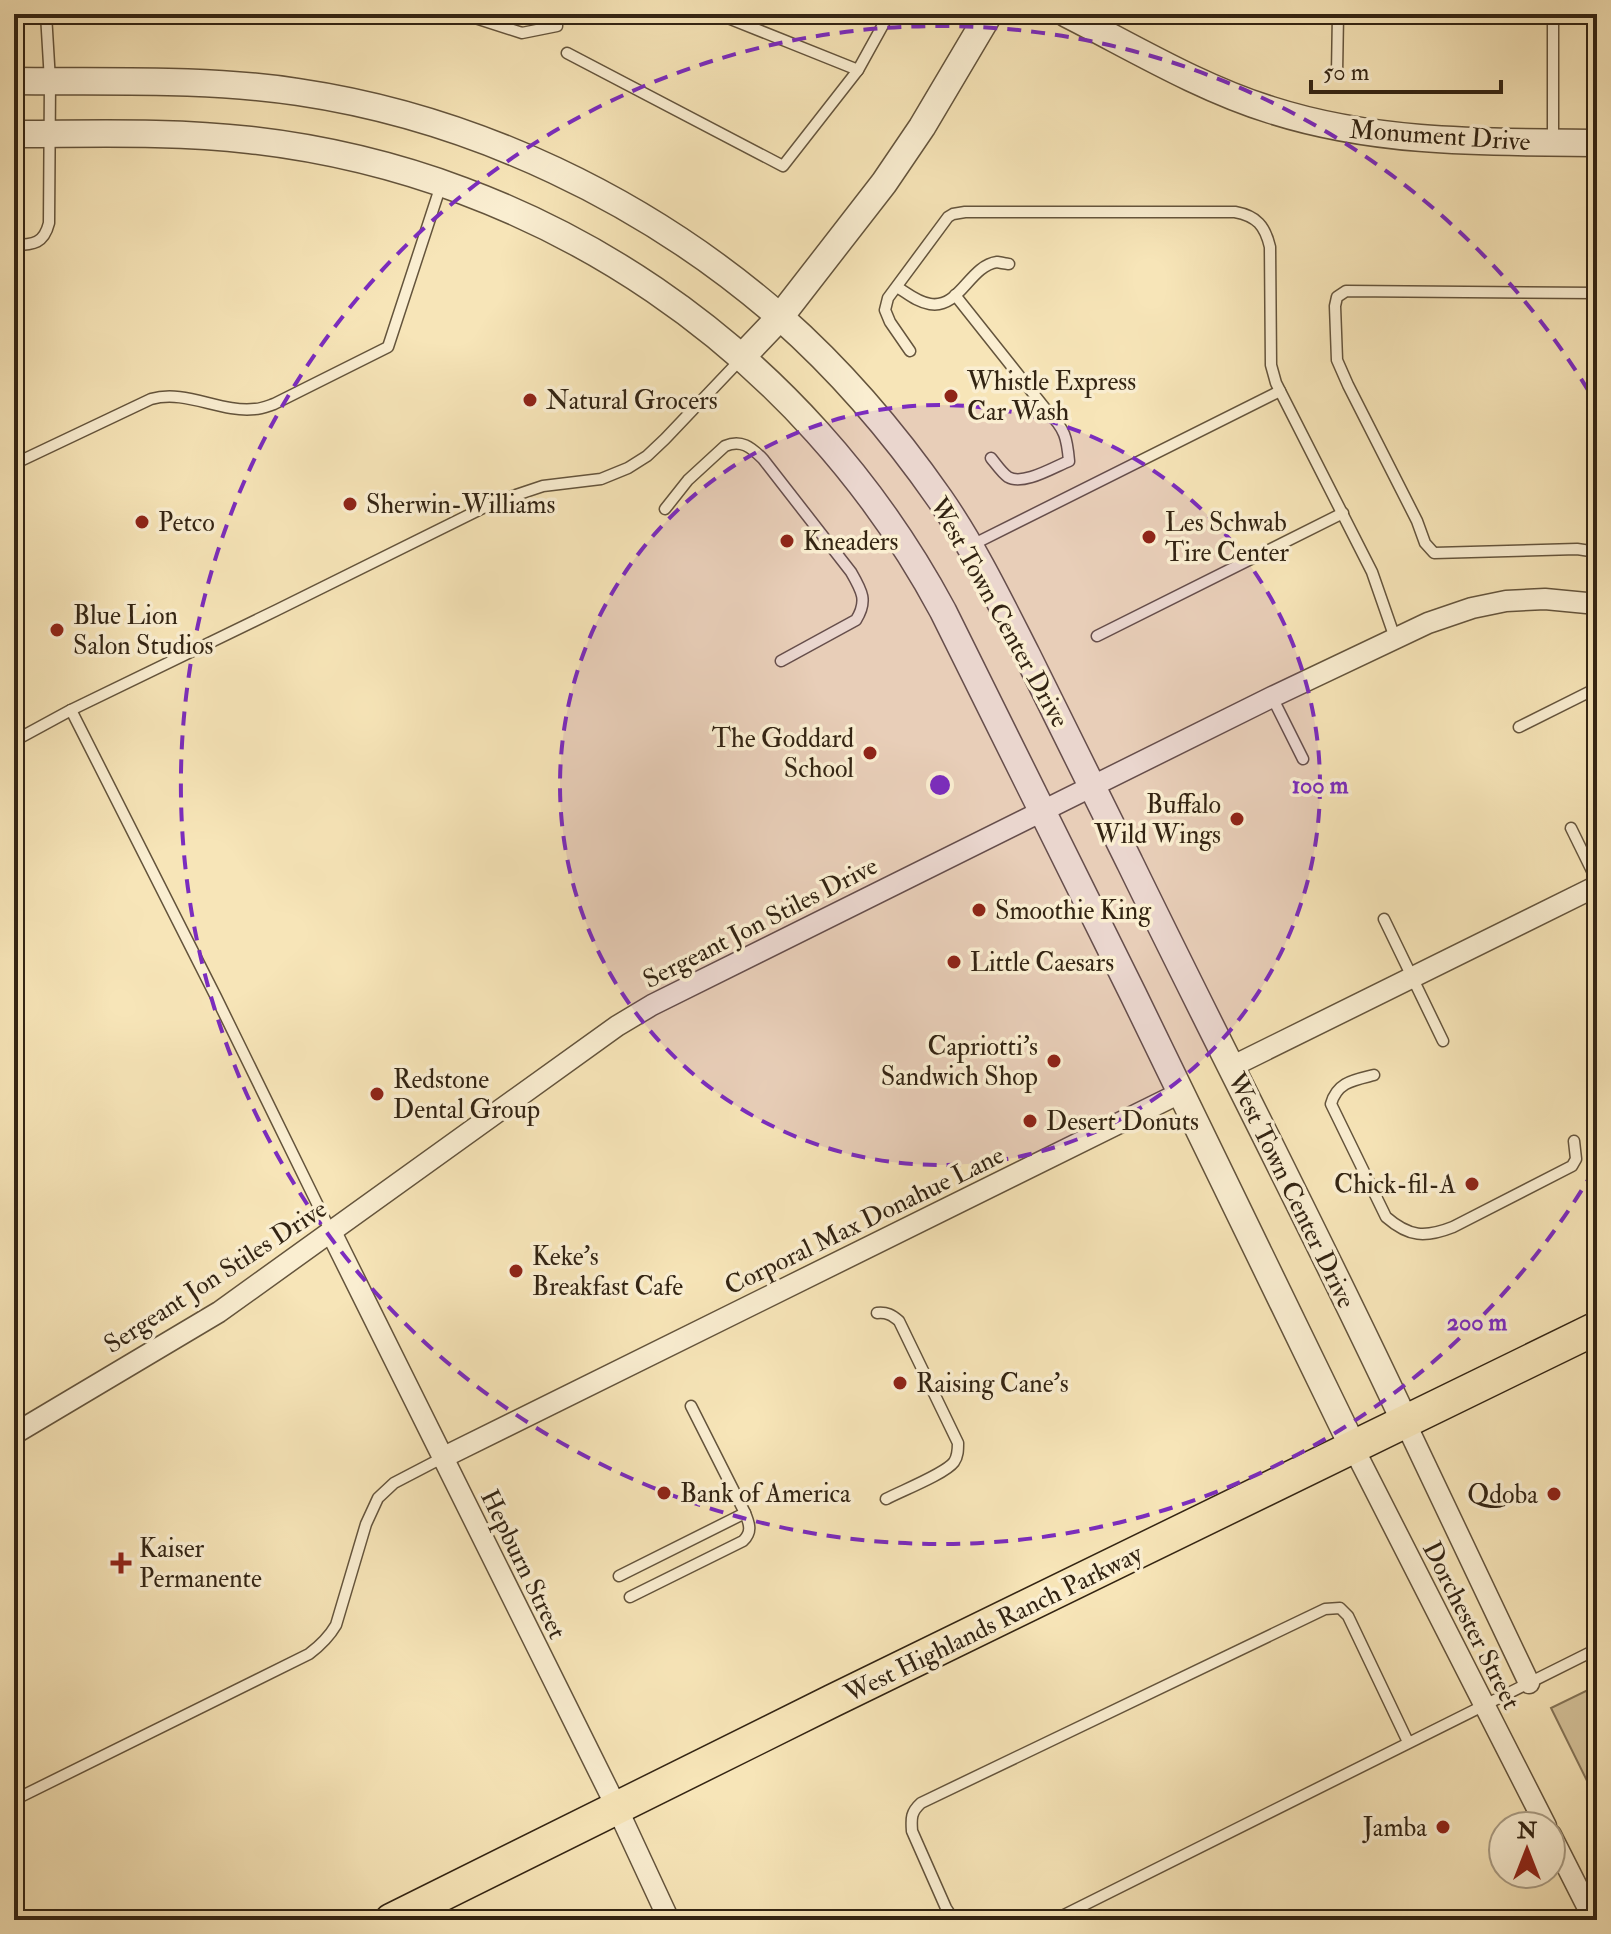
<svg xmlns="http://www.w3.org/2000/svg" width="1611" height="1934" font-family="'IM FELL Double Pica',serif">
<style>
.green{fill:#d6c49c;stroke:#847458;stroke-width:2}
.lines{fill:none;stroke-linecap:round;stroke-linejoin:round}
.service-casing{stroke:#64543c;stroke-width:13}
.minor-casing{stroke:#64543c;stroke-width:23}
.tertiary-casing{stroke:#64543c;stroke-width:29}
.primary-casing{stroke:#332413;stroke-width:35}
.service{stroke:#faeed1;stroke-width:10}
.minor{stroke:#faeed1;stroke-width:20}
.tertiary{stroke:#faeed1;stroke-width:26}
.primary{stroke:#f7e5b8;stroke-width:32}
.ring{fill:none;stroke:#7b2cbf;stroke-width:4;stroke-dasharray:14 10}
.poi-dot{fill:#8f2418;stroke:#faeed1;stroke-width:3}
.labels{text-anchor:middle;stroke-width:7;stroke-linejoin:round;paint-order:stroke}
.street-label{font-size:26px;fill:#332413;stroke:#faeed1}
.poi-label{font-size:26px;fill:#332413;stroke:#faeed1;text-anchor:start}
.centre{fill:#7b2cbf;stroke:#faeed1;stroke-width:4}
.ring-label{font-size:24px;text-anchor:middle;font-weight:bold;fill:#7b2cbf;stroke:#faeed1;stroke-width:7;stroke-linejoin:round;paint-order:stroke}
</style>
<rect width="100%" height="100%" fill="#f7e5b8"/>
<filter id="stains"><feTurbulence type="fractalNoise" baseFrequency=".0025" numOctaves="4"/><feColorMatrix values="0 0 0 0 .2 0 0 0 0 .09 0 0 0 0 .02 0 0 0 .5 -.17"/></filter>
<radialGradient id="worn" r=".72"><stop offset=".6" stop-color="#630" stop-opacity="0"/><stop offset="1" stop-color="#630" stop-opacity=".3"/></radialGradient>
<polygon class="green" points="1596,1686 1597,1688 1597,1801 1551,1708"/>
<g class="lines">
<g class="service-casing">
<g id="service">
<polyline points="463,14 522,33 557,26 556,14"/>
<polyline points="718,14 858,70 889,14"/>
<polyline points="567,53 783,166 858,70"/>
<polyline points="1337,74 1338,14"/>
<polyline points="1553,140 1553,14"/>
<path d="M14 245C34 245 44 243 49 223L50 81 46 14"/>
<path d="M897 287C907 293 917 302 930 304 960 309 969 266 997 262 997 262 1008 264 1009 264"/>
<polyline points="1597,293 1346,291 1337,297 1335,306 1337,360 1348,385 1417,521 1425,543 1434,553 1577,549 1597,552"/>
<path d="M955 295 1048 412C1065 429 1067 438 1069 461 1054 467 1023 486 1008 477 1002 473 996 464 991 458"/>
<path d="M910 351 890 322 885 310 888 298 948 217 953 214 965 212H1235C1257 216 1265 226 1270 247L1271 365 1276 383 1372 572 1395 638"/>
<path d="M14 464 151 399C186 389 220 413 255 409 261 409 268 406 274 404L388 347 441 185"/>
<path d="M665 509 688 480 725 446C741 439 751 447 763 459L851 572C862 591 868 601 856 620L781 661"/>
<polyline points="970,546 1280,391"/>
<polyline points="1097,636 1343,513"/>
<polyline points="1272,697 1303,759"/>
<polyline points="71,710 216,997 331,1232"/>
<polyline points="1519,727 1597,688"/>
<polyline points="14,741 71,710 277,610 495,502 543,486 601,479 628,468 647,456 665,439 741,359"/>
<polyline points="1571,828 1597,881"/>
<polyline points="1384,919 1443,1041"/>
<path d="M1374 1075C1354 1080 1337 1082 1331 1104L1386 1217C1409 1237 1425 1238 1453 1227L1572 1166 1576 1159 1574 1141"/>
<path d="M877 1313C887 1312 892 1315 899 1321L958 1443C958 1450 958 1456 954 1462 945 1474 901 1491 886 1499"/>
<polyline points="619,1576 745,1513"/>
<path d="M630 1597 743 1541C752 1532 750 1525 745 1513L691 1406"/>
<path d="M14 1800 309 1654C321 1645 329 1637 336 1625L366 1524 378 1498 394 1483 442 1458"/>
<path d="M954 1920 946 1908 912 1831C911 1818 911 1812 921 1803L1325 1609 1340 1608 1348 1616 1408 1742"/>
<polyline points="1054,1920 1597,1649"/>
</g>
</g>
<g class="minor-casing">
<g id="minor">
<polyline points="1231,1067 1597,886"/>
<polyline points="331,1232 617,1808 669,1920"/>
<polyline points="1405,1422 1529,1683"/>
<polyline points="14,1434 219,1312 617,1026 652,1005 1272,697 1428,623 1472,608 1506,601 1545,599 1597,604"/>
<polyline points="1353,1447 1546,1826"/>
<polyline points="442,1458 1180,1093"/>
<polyline points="1551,1835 1594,1920"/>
</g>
</g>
<g class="tertiary-casing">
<g id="tertiary">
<path d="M1067 14C1132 47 1200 88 1271 110 1377 144 1487 142 1597 143"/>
<path d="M14 81C109 82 205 78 298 92 474 118 646 200 780 317 840 370 894 433 940 499 974 548 1000 602 1027 655 1062 725 1096 794 1130 863 1221 1050 1317 1234 1405 1422"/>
<path d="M14 134C92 134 172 131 250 140 545 173 803 350 943 611L1133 994 1353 1447"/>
<polyline points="742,357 780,317 884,183 922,127 989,14"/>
</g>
</g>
<g class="primary-casing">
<polyline id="primary" points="391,1920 832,1701 1597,1328"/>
</g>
<use href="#service" class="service"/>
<use href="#minor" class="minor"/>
<use href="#tertiary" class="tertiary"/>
<use href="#primary" class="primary"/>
</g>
<circle cx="940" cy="785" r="380" fill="#7b2cbf" fill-opacity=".12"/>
<g class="ring">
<circle cx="940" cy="785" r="380"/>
<path d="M1594 1170A759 759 0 1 1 1594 400"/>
</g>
<g class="poi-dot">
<circle cx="951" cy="396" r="8"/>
<circle cx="530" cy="400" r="8"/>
<circle cx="350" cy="504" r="8"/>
<circle cx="142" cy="522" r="8"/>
<circle cx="1149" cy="537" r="8"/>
<circle cx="787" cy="541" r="8"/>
<circle cx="57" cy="630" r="8"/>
<circle cx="870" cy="753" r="8"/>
<circle cx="1237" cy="819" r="8"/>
<circle cx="979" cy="910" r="8"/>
<circle cx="954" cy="962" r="8"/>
<circle cx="1054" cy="1061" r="8"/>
<circle cx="377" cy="1094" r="8"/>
<circle cx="1030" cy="1121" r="8"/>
<circle cx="1472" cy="1184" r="8"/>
<circle cx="516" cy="1271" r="8"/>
<circle cx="900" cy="1383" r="8"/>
<circle cx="664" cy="1493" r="8"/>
<circle cx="1554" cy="1494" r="8"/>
<path d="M117 1551h8v8h8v8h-8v8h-8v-8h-8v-8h8z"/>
<circle cx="1443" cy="1827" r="8"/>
</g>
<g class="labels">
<g class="street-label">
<text transform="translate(1440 135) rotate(4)" y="9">Monument Drive</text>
<text transform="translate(1000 612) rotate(61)" y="9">West Town Center Drive</text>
<text transform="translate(760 922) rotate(-27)" y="9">Sergeant Jon Stiles Drive</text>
<text transform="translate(1292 1190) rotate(64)" y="9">West Town Center Drive</text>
<text transform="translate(864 1220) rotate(-26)" y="9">Corporal Max Donahue Lane</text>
<text transform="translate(215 1276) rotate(-33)" y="9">Sergeant Jon Stiles Drive</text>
<text transform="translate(524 1564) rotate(64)" y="9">Hepburn Street</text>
<text transform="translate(993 1623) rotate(-26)" y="9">West Highlands Ranch Parkway</text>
<text transform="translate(1472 1625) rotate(63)" y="9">Dorchester Street</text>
</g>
<g class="poi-label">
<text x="967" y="390">Whistle Express<tspan x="967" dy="30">Car Wash</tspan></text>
<text x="546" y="409">Natural Grocers</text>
<text x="366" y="513">Sherwin-Williams</text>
<text x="158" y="531">Petco</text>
<text x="1165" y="531">Les Schwab<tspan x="1165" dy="30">Tire Center</tspan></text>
<text x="803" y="550">Kneaders</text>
<text x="73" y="624">Blue Lion<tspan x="73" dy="30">Salon Studios</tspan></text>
<text x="854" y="747" text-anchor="end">The Goddard<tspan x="854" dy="30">School</tspan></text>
<text x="1221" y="813" text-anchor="end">Buffalo<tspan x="1221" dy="30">Wild Wings</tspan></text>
<text x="995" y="919">Smoothie King</text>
<text x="970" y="971">Little Caesars</text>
<text x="1038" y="1055" text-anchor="end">Capriotti's<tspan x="1038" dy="30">Sandwich Shop</tspan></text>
<text x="393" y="1088">Redstone<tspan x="393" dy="30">Dental Group</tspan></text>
<text x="1046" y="1130">Desert Donuts</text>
<text x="1456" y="1193" text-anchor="end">Chick-fil-A</text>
<text x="532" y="1265">Keke's<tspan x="532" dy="30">Breakfast Cafe</tspan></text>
<text x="916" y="1392">Raising Cane's</text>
<text x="680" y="1502">Bank of America</text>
<text x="1538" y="1503" text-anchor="end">Qdoba</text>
<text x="139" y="1557">Kaiser<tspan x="139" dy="30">Permanente</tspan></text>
<text x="1427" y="1836" text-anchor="end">Jamba</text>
</g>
</g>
<circle cx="940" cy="785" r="12" class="centre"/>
<g class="ring-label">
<text x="1320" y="793">100 m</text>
<text x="1477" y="1330">200 m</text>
</g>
<rect width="1611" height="1934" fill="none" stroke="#f7e5b8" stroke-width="48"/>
<rect x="16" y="16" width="1579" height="1902" fill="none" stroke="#332413" stroke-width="4"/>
<rect x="24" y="24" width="1563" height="1886" fill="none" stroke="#332413" stroke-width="2"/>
<g transform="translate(1527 1850)"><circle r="38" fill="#faeed1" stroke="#aa9d85" stroke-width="2"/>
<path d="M0-6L14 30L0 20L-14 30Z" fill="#8f2418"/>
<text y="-12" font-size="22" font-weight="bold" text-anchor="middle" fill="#332413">N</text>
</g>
<path d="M1311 80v12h190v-12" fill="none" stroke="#332413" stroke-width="4"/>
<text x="1323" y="80" font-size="24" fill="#332413" stroke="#faeed1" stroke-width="6" paint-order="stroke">50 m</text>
<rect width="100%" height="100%" filter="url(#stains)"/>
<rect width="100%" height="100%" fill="url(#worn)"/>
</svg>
